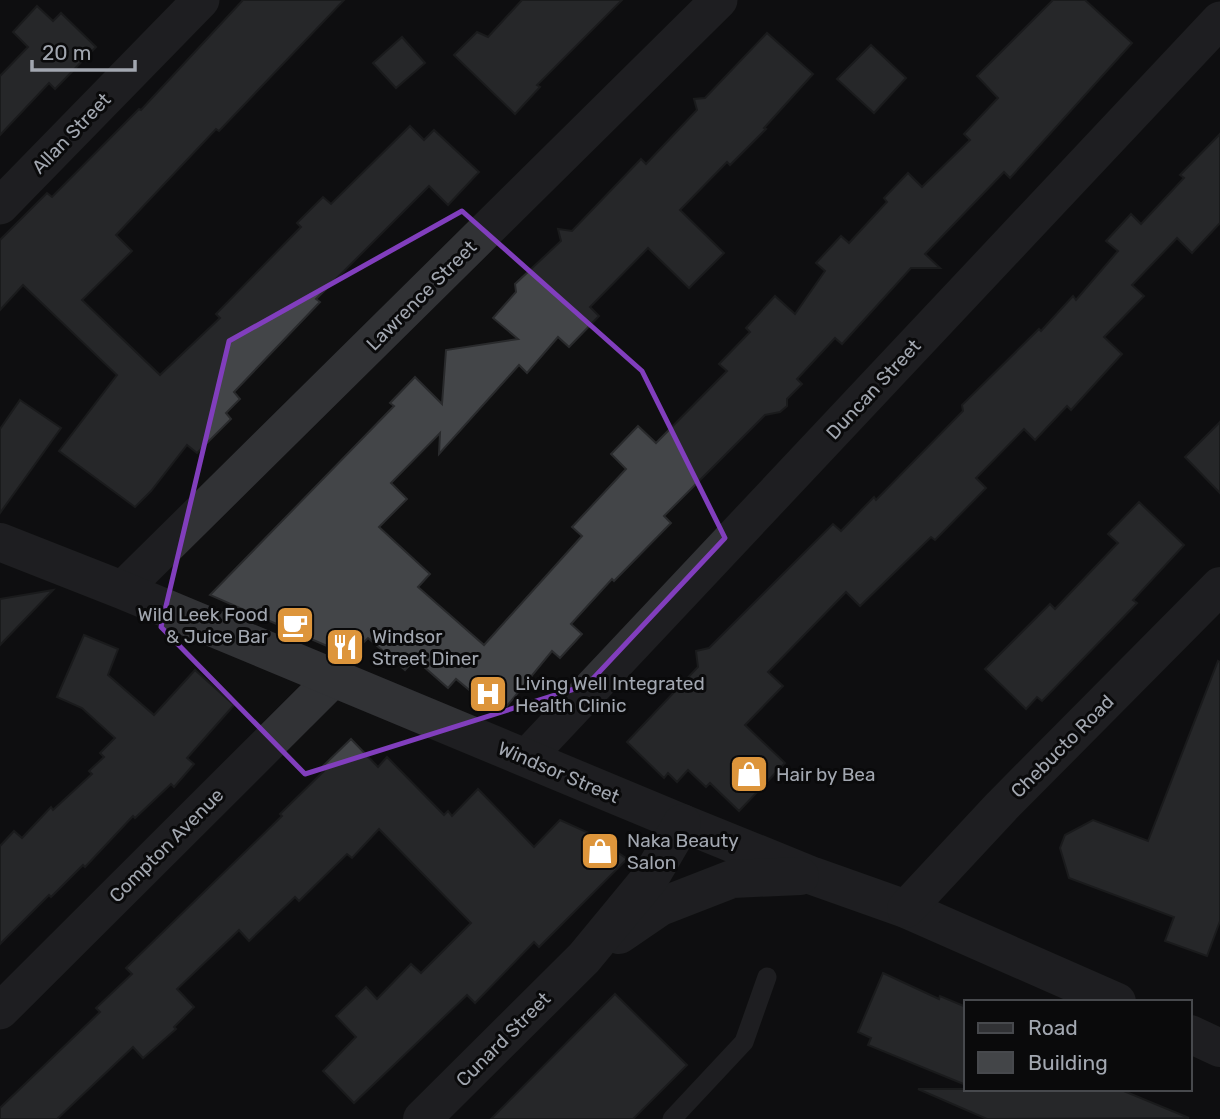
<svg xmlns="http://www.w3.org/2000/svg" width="1220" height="1119" font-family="Rubik,sans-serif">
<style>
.building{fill:#434548;stroke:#292a2c;stroke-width:2}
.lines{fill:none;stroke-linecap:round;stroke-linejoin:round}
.service{stroke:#313235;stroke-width:19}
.minor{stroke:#313235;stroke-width:37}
.tertiary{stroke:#313235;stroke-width:38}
.marked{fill:none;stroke:#813ebd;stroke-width:5;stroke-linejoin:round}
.labels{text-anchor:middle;stroke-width:6;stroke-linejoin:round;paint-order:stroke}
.street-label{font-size:19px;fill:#a2a7b0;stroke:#0a0a0b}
.poi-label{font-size:19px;fill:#a2a7b0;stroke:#0a0a0b;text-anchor:start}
</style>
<rect width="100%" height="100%" fill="#0f0f10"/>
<g class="building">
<polygon points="243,0 344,0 219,131 216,129 116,235 132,251 82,300 160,375 220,318 216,314 301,227 297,223 323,197 331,204 410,126 424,140 434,130 479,172 448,205 429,186 316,299 320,302 234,392 240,399 226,413 231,419 197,453 187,445 151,491 135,507 59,451 117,375 23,285 0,310 0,240 47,193 52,197 139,109 141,110"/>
<polygon points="522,0 622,0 537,85 540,87 515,114 454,55 477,32 488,37"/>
<polygon points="1053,0 1085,0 1132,43 1010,178 1004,172 925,254 940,268 911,268 842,344 835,338 797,379 802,384 787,399 787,406 780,412 765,415 664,516 671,523 614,581 612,579 571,624 582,634 560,658 552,651 507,706 498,700 491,708 456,679 448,688 415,659 405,670 368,638 350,656 210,595 394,406 390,403 415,377 442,404 446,350 518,339 493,318 516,292 515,284 561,241 558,229 572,231 641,159 646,164 697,110 694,99 705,98 767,33 813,74 764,128 766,129 730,165 727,162 680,210 724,253 689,288 648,248 590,307 599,316 569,347 558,337 527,373 519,365 439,454 440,433 391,483 407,499 379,527 430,574 418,587 484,645 582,536 572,527 626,469 611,454 638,426 656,443 727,371 719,364 750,332 746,328 775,296 795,314 825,271 816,263 841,236 849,243 887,202 884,198 908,173 922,187 970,140 964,134 998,98 977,76"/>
<polygon points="37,6 53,21 61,13 96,47 55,89 49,83 0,135 0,76 28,47 13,32"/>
<polygon points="402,37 425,63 396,88 373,63"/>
<polygon points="871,45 906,78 874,113 837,79"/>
<polygon points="1220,134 1220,223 1192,253 1177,238 1132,285 1144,296 1104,337 1122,354 1071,410 1067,406 1035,440 1024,429 976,478 986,488 935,540 931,537 860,606 846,592 768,672 783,686 745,725 785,763 739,811 710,783 706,787 688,770 677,782 668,773 664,778 627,742 698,667 696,651 709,648 833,524 841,531 874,497 876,500 963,411 962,405 1039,329 1041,331 1073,296 1076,300 1118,251 1106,241 1131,214 1141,224 1184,178 1180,175"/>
<polygon points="20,400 61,428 0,513 0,429"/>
<polygon points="1220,422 1220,493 1185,457"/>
<polygon points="1139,502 1184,545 1133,600 1137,603 1110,631 1042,701 1037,697 1026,709 985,669 1050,604 1055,609 1118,543 1108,534"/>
<polygon points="53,590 0,645 0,599"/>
<polygon points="84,635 118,649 108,675 154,715 195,670 234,705 187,758 194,764 174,787 171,784 135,818 133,816 85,867 83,865 51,897 49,895 0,944 0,846 14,831 22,838 51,807 53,810 92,774 89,771 104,757 100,753 115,738 82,708 57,697"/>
<polygon points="1218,661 1220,662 1220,921 1207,956 1165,941 1174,917 1069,878 1060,848 1065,835 1093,820 1148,841"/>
<polygon points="351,739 378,767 387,757 444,815 448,811 452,816 478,789 534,847 560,820 591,834 627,859 539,947 534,942 475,1003 467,995 354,1103 323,1071 356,1037 336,1016 366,987 377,999 411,964 421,973 471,923 379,829 352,858 347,854 299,901 295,897 249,941 239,930 177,989 194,1007 174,1027 176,1029 143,1058 133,1047 57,1119 0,1119 0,1108 100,1012 96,1008 132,974 126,968 282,816 280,814 324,771 321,768"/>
<polygon points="883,973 939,999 940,996 966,1007 966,1085 868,1045 871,1038 858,1032"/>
<polygon points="615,994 687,1065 633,1119 491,1119"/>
<polygon points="918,1089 1119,1089 1189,1118 987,1119"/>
</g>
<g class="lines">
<polyline class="service" points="672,1119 744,1042 767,977"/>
<g class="minor">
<polyline points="0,206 201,0"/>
<polyline points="122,590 719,0"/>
<polyline points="526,758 1220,20"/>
<polyline points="0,1011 332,680"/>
</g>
<g class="tertiary">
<polyline points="0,542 122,590 682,823 813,876 906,909 1117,1002"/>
<polyline points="906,909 1002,806 1220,586"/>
<polyline points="619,935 660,907 732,879 800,876"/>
<polyline points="1190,1034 1220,1048"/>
<polyline points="422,1119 584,958 650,878 682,823"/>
</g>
</g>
<path d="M0 0H1220V1119H0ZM462 211 642 371 725 538 587 685 305 774 161 627 229 341Z" fill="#0f0f10" fill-opacity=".55" fill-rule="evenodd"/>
<path class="marked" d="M462 211 642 371 725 538 587 685 305 774 161 627 229 341Z"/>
<defs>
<g id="cafe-square" transform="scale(2.0125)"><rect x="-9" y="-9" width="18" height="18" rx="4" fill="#dd953b" stroke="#0a0a0b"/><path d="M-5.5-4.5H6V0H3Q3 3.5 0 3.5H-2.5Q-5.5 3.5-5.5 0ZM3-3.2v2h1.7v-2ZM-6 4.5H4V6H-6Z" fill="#fff"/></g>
<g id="restaurant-square" transform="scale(2.0125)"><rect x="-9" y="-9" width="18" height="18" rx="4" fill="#dd953b" stroke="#0a0a0b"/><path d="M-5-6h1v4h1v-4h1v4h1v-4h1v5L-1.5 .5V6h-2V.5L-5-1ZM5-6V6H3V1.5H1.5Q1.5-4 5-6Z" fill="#fff"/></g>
<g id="hospital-square" transform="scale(2.0125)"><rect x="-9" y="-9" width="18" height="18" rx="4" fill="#dd953b" stroke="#0a0a0b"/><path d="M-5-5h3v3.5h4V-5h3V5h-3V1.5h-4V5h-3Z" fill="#fff"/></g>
<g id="shop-square" transform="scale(2.0125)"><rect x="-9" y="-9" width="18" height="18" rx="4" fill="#dd953b" stroke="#0a0a0b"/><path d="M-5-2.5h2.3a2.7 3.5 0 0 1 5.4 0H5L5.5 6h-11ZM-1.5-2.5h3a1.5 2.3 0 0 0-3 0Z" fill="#fff"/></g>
</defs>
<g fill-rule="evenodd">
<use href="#cafe-square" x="295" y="625"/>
<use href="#restaurant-square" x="345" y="647"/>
<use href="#hospital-square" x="488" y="694"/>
<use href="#shop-square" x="749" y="774"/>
<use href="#shop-square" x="600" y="851"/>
</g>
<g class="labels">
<g class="street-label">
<text transform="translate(71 133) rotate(-46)" y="7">Allan Street</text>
<text transform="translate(421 295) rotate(-45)" y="7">Lawrence Street</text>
<text transform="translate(873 389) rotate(-47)" y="7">Duncan Street</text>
<text transform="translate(1062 746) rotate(-45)" y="7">Chebucto Road</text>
<text transform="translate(559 772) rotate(23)" y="7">Windsor Street</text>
<text transform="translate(166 845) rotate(-45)" y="7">Compton Avenue</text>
<text transform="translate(503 1039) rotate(-45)" y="7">Cunard Street</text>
</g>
<g class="poi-label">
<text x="268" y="621" text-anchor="end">Wild Leek Food<tspan x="268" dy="22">&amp; Juice Bar</tspan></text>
<text x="372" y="643">Windsor<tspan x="372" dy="22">Street Diner</tspan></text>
<text x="515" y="690">Living Well Integrated<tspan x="515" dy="22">Health Clinic</tspan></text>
<text x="776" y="781">Hair by Bea</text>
<text x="627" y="847">Naka Beauty<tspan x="627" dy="22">Salon</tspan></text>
</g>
</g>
<rect x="964" y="1000" width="228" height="91" fill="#0a0a0b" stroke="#47494d" stroke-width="2"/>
<rect x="978" y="1023" width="35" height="10" fill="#313235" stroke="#47494d" stroke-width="2"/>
<text x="1028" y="1035" font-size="21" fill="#a2a7b0">Road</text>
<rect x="978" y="1052" width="35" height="21" fill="#434548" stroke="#47494d" stroke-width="2"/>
<text x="1028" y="1070" font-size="21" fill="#a2a7b0">Building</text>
<path d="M32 60v10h103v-10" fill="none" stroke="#a2a7b0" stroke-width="3.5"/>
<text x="42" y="60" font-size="21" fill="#a2a7b0" stroke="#0a0a0b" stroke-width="5" paint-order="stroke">20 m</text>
</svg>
